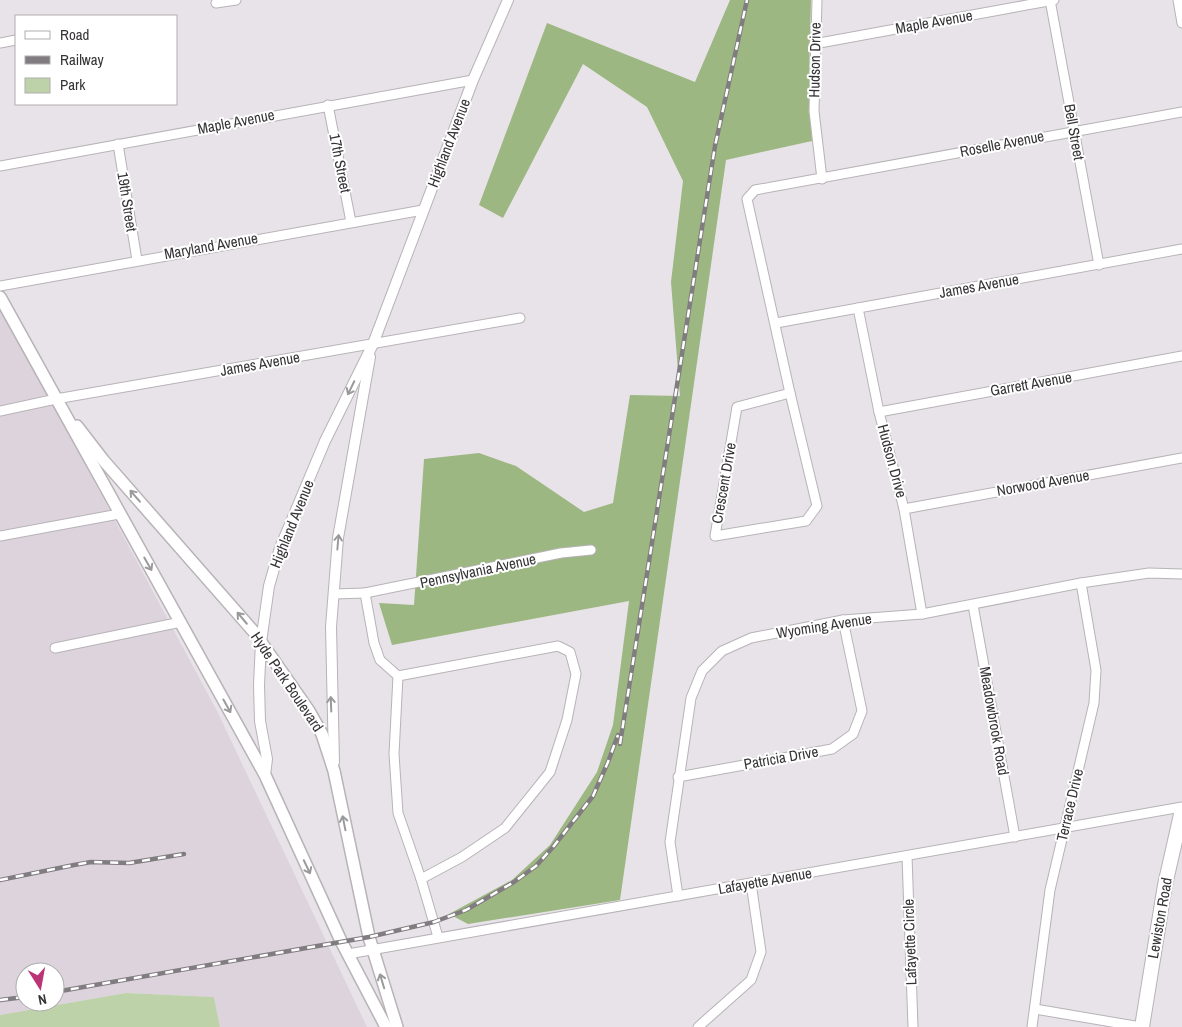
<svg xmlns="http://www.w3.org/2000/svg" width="1182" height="1027" font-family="'Archivo Narrow',sans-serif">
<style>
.built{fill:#ddd3dd;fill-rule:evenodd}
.green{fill:#bed2aa}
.forest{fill:#9cb781}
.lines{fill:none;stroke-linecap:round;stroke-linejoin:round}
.minor-casing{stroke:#b7b3b7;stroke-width:11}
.tertiary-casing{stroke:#b7b3b7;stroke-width:12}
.secondary-casing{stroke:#b7b3b7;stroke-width:14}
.primary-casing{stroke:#b7b3b7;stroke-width:16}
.minor{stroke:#fff;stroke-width:9}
.tertiary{stroke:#fff;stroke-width:10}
.secondary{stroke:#fff;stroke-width:11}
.primary{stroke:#fff;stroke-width:14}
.rail-casing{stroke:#807c80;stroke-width:4.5}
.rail{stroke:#fff;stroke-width:2.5;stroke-dasharray:8;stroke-linecap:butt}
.oneway{stroke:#9a9a9a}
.labels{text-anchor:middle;stroke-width:4;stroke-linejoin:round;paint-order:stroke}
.street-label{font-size:15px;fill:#363436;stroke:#fff}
</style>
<rect width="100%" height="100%" fill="#e8e3e8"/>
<path class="built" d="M0 306 217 711 367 1027H220L214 997 126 993 0 1015ZM25 972H55V1002H25Z"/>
<polygon class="green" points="126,993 214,997 220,1027 0,1027 0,1015"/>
<polygon class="forest" points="730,0 811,0 809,76 812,141 726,160 620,900 468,924 449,914 512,880 550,845 597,772 613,725 629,601 392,645 379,603 414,605 424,459 479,453 516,466 584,512 613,503 630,395 680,396 671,282 683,181 647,107 583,64 503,218 479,205 547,23 695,82"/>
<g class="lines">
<g class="minor-casing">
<g id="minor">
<polyline points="817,0 814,111 822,179"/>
<polyline points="1050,0 1099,265"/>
<polyline points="1178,0 1182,23"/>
<polyline points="216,3 236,0"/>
<polyline points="0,43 16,40"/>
<polyline points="814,44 1054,0"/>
<polyline points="328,105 351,222"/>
<polyline points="118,144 137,260"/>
<polyline points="0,166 473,80"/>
<polyline points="0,286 423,210"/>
<polyline points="858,308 879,412 904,509 922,614"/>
<polyline points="776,323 1182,249"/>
<polyline points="790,393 747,199 755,190 1182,112"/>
<polygon points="790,393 817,506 806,521 715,536 737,407"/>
<polyline points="0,411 56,399 520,318"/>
<polyline points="879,412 1182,356"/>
<polyline points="904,509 1182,458"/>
<polyline points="0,536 119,514"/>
<polyline points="365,593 561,553 591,550"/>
<polyline points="334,594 365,593 374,643 380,660 398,676 394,754 398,813 421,879"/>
<polyline points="973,605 1015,837"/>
<polyline points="55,648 181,622"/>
<polyline points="398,676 558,646 570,652 576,674 567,720 550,772 505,828 462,857 421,879 438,937"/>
<polyline points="678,777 832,749 853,734 862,711 843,620"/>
<polyline points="907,856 913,1027"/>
<polyline points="678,896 670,842 691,698 702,671 722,651 751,638 843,620 922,614 1081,583 1149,573 1182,574"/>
<polyline points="348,954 1182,807"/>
<polyline points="1035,1009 1141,1027"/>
<polyline points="698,1027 751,980 761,952 751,883"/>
<polyline points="1032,1027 1050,890 1094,703 1096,670 1081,583"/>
</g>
</g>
<g class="tertiary-casing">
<g id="tertiary">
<polyline points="334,762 331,627 338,538 370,357"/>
<polyline points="265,775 267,759 260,721 259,685 261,642 269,586 280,548 325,441 373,344 473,80 508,0"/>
</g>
</g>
<g class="secondary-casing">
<g id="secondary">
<polyline points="0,297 265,775 341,941 386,1027"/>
<polyline points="77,426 104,461 254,632 309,711 322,734 334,771 369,937 397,1027"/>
</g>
</g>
<g class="primary-casing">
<polyline id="primary" points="1142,1027 1165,885 1182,810"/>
</g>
<use href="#minor" class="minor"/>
<use href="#tertiary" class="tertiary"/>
<use href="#secondary" class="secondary"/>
<use href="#primary" class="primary"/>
<g class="rail-casing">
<g id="rail">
<polyline points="620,744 715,146 747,0"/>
<polyline points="0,880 74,865 91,862 129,863 184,854"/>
<polyline points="55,992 369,937 434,922 466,910 514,882 536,866 553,847 593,796 608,762 618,735"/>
<polyline points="0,1000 25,997"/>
</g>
</g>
<use href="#rail" class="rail"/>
</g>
<defs><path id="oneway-shaft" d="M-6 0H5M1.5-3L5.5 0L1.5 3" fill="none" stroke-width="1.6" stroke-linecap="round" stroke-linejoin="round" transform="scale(1.25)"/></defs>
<g class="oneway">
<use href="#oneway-shaft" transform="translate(351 388) rotate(116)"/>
<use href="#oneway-shaft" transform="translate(135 496) rotate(-131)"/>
<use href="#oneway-shaft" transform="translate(338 542) rotate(-85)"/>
<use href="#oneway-shaft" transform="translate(148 564) rotate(60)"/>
<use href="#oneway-shaft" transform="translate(242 618) rotate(-130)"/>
<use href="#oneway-shaft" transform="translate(331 704) rotate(-92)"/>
<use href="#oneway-shaft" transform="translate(227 706) rotate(61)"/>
<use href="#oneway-shaft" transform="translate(344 823) rotate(-101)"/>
<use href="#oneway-shaft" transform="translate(307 867) rotate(65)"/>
<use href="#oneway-shaft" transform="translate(382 981) rotate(-107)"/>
</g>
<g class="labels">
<g class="street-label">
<text transform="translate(934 22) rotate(-10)" y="5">Maple Avenue</text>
<text transform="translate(815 60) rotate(-89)" y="5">Hudson Drive</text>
<text transform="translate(236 122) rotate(-11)" y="5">Maple Avenue</text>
<text transform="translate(1074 132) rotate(80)" y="5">Bell Street</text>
<text transform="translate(449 143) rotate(-69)" y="5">Highland Avenue</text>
<text transform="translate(1002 144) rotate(-11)" y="5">Roselle Avenue</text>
<text transform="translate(340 163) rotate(79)" y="5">17th Street</text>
<text transform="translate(127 202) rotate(81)" y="5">19th Street</text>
<text transform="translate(211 246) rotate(-10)" y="5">Maryland Avenue</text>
<text transform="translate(979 286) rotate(-10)" y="5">James Avenue</text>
<text transform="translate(260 364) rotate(-10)" y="5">James Avenue</text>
<text transform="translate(1031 384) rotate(-10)" y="5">Garrett Avenue</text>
<text transform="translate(892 461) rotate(75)" y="5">Hudson Drive</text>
<text transform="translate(724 483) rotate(-80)" y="5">Crescent Drive</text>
<text transform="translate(1043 483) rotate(-10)" y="5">Norwood Avenue</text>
<text transform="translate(292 524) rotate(-68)" y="5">Highland Avenue</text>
<text transform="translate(478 571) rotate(-12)" y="5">Pennsylvania Avenue</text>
<text transform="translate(824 626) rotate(-9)" y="5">Wyoming Avenue</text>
<text transform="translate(287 682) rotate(56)" y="5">Hyde Park Boulevard</text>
<text transform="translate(994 721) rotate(80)" y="5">Meadowbrook Road</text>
<text transform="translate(781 758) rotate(-10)" y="5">Patricia Drive</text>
<text transform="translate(1070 805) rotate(-77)" y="5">Terrace Drive</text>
<text transform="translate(765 881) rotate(-10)" y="5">Lafayette Avenue</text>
<text transform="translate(1160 918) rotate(-80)" y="5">Lewiston Road</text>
<text transform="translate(910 942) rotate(-92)" y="5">Lafayette Circle</text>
</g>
</g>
<rect x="15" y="15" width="162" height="90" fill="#ffffff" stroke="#afaeaf"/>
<rect x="25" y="31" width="25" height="8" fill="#ffffff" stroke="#afaeaf"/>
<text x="60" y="40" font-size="15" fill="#363436">Road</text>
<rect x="25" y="56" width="25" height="8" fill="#807c80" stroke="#afaeaf"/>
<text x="60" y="65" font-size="15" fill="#363436">Railway</text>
<rect x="25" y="78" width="25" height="15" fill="#bed2aa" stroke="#afaeaf"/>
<text x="60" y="90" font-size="15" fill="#363436">Park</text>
<g transform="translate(40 987) rotate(169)"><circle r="24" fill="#ffffff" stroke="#afaeaf"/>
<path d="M0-4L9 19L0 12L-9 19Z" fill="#ba3476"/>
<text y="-8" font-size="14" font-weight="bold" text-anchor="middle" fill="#363436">N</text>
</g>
</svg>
